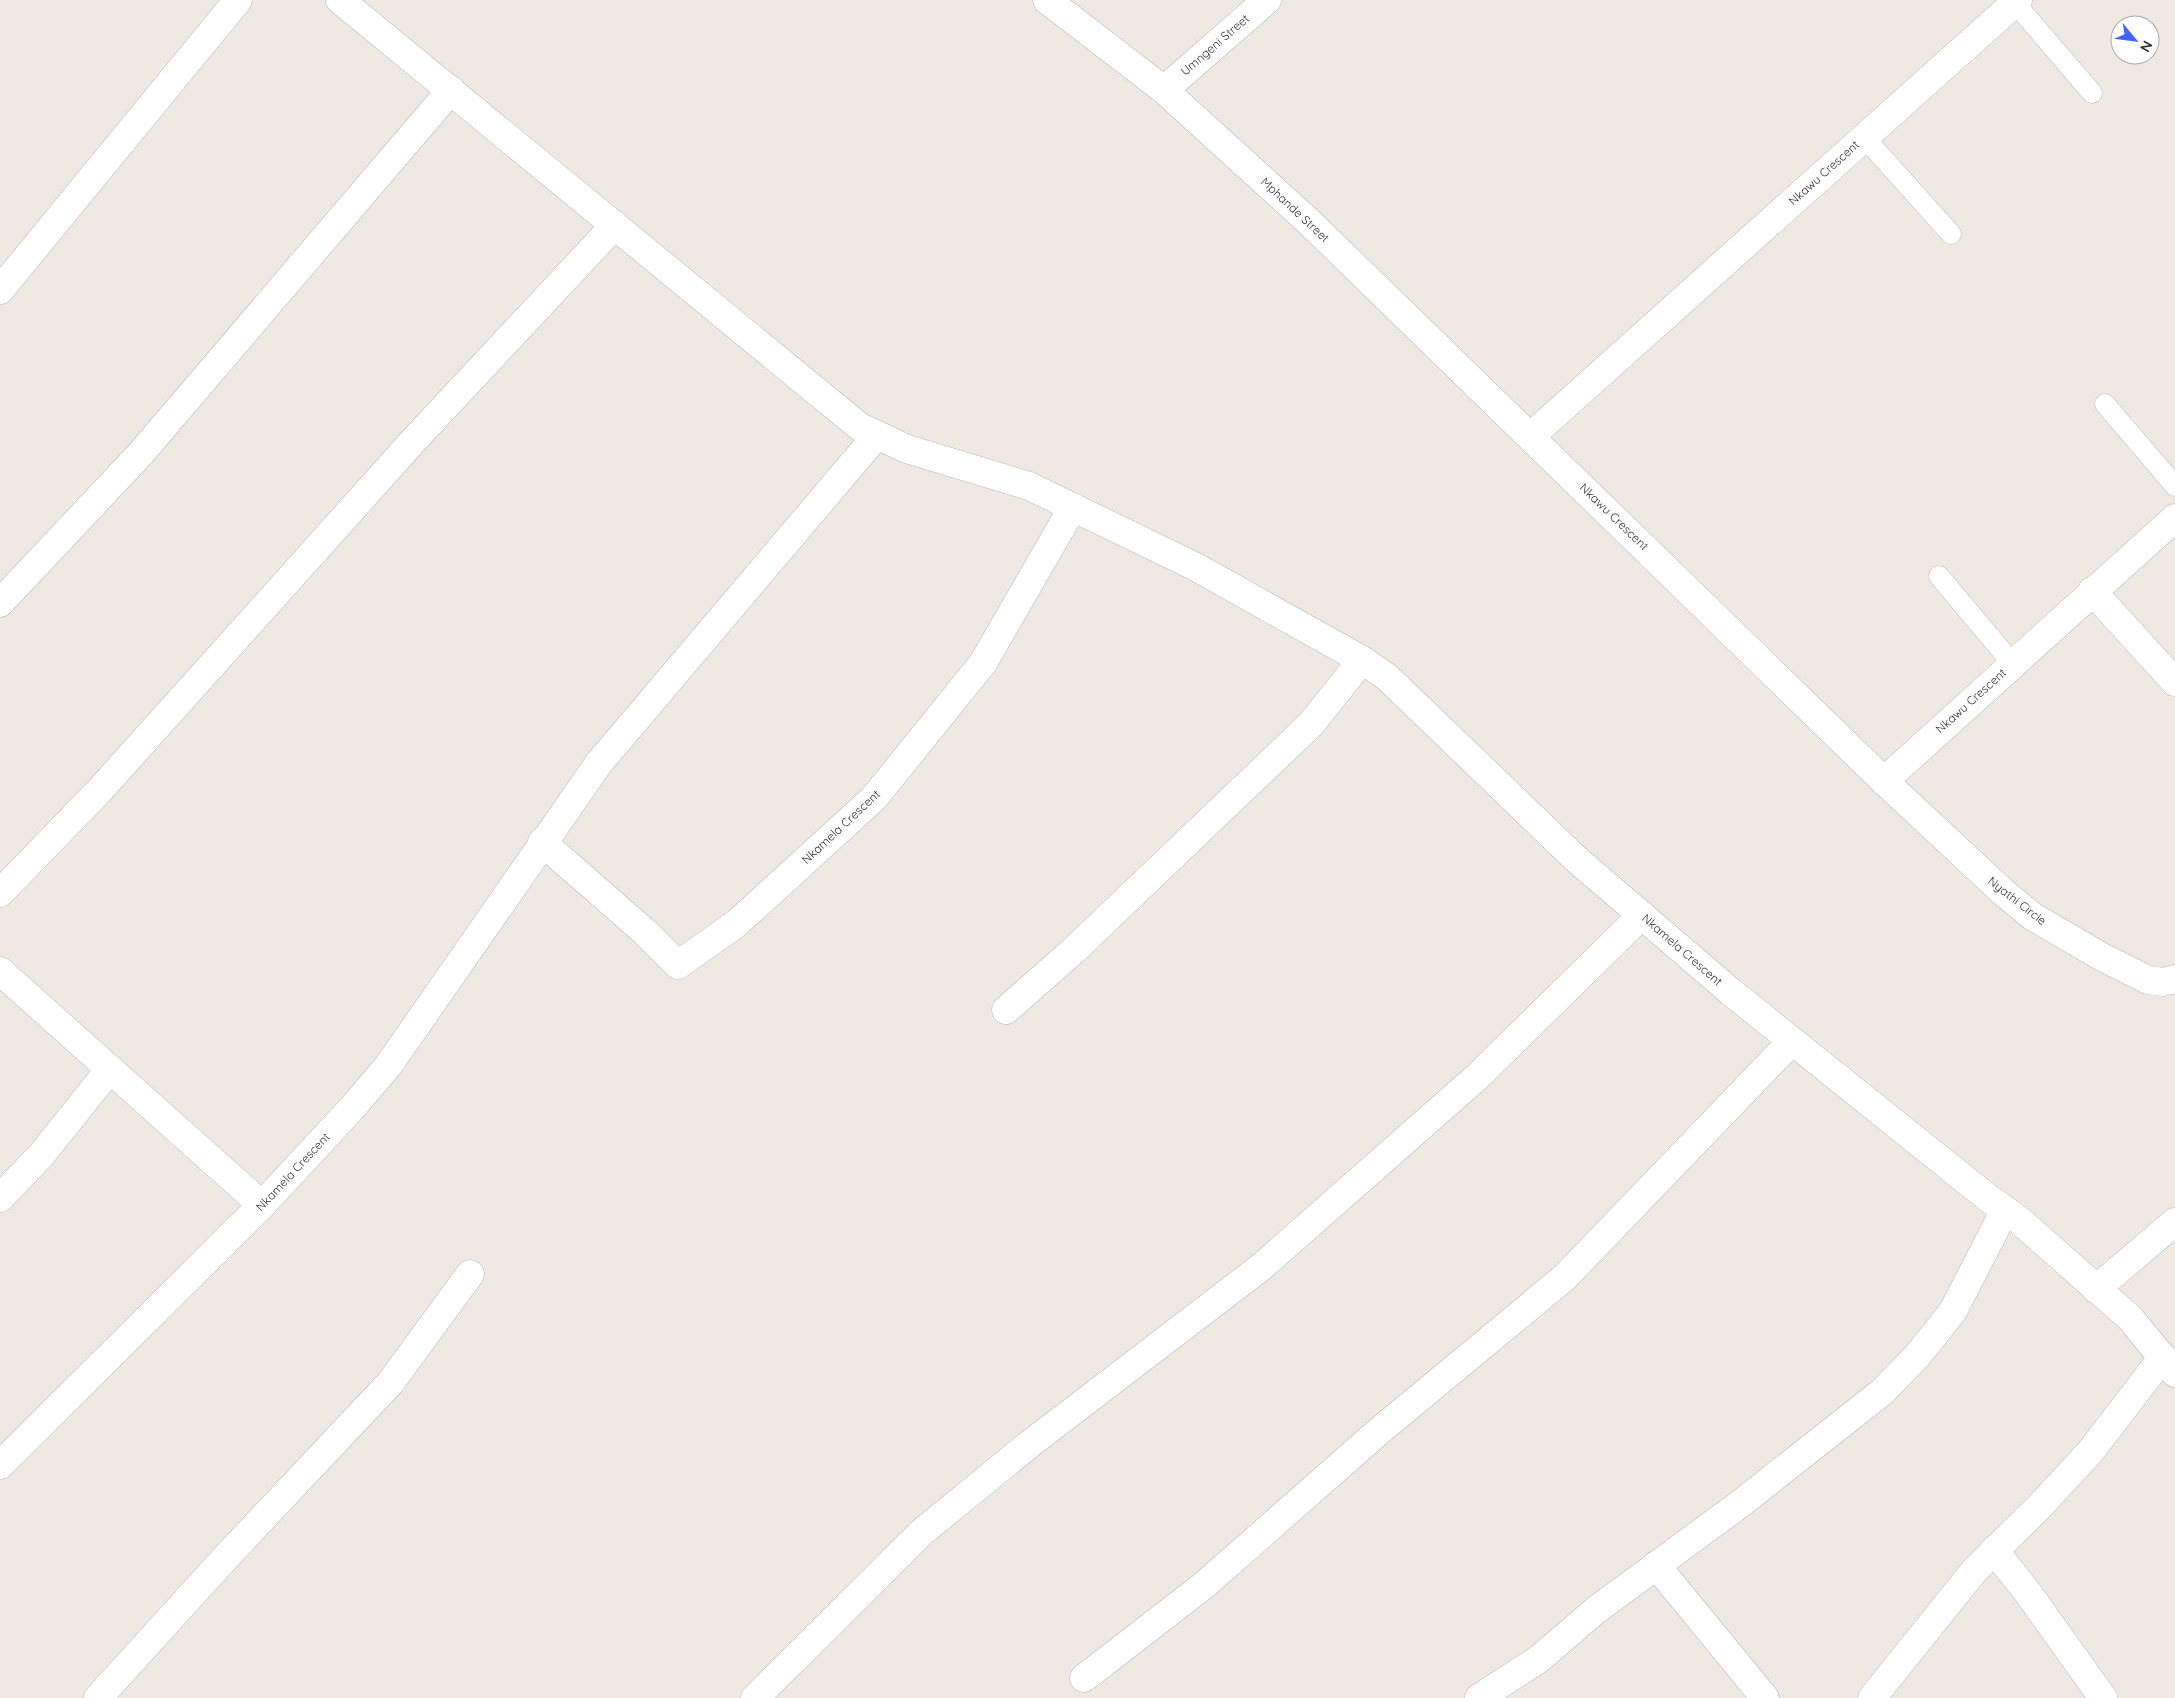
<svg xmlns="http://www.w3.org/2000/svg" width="2175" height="1698" font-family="Quicksand,sans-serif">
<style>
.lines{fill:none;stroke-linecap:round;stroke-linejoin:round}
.service-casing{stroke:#b4b7c1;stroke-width:21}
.minor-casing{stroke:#b4b7c1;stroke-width:29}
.service{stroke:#fff;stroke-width:20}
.minor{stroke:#fff;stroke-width:28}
.labels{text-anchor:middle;stroke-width:4;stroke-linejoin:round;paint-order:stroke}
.street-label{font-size:12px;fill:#2e2e2e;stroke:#fff}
</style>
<rect width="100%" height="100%" fill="#efe9e1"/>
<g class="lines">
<g class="service-casing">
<g id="service">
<polyline points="2015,3 2092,93"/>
<polyline points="1864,137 1951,234"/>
<polyline points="2105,404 2175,486"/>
<polyline points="1939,576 2012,663"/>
</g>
</g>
<g class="minor-casing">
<g id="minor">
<polyline points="340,0 860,427 907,449 1029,486 1196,567 1362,660 1387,677 1576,859 1731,992 1988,1198 2019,1220 2130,1318 2175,1373"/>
<polyline points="1047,0 1164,90 1307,220 1884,781 2003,892 2032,916 2102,957 2148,980 2163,982 2175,979"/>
<polyline points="1164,90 1267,0"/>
<polyline points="0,290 238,0"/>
<polyline points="1531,436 2018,0"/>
<polyline points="2092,591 2175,682"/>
<polyline points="0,603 142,452 451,90"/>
<polyline points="1884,781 2175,518"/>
<polyline points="542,842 645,932 678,965 737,923 874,798 983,663 1073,507"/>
<polyline points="0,893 100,790 414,440 615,225"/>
<polyline points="0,971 262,1205"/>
<polyline points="1006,1010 1073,951 1311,724 1362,660"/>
<polyline points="0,1198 42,1154 110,1069"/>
<polyline points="2096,1289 2175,1222"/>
<polyline points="0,1465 262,1205 352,1108 388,1066 599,763 877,435"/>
<polyline points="1994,1550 2028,1593 2103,1698"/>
<polyline points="1656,1565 1765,1698"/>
<polyline points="1084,1678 1203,1586 1378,1432 1565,1277 1792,1041"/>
<polyline points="98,1698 227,1556 391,1382 470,1274"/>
<polyline points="755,1698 922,1532 1031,1443 1260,1268 1477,1077 1642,915"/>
<polyline points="1479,1698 1539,1659 1596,1610 1740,1504 1882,1392 1918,1355 1953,1311 2005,1210"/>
<polyline points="1872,1698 1974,1571 2039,1507 2090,1452 2163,1357"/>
</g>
</g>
<use href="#service" class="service"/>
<use href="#minor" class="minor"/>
</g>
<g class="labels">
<g class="street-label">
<text transform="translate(1215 45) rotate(-41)" y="4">Umngeni Street</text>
<text transform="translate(1824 173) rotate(-42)" y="4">Nkawu Crescent</text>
<text transform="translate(1295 210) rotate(43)" y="4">Mphande Street</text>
<text transform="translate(1614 517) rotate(44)" y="4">Nkawu Crescent</text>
<text transform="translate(1971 701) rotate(-42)" y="4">Nkawu Crescent</text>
<text transform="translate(841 827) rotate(-43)" y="4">Nkamela Crescent</text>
<text transform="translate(2017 901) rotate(38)" y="4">Nyathi Circle</text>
<text transform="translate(1682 950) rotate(41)" y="4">Nkamela Crescent</text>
<text transform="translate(293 1172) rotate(-47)" y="4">Nkamela Crescent</text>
</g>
</g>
<g transform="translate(2135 40) rotate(119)"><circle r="24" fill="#ffffff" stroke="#ababab"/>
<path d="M0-4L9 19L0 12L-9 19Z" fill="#4264fb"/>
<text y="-8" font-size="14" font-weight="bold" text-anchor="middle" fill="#2e2e2e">N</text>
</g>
</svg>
